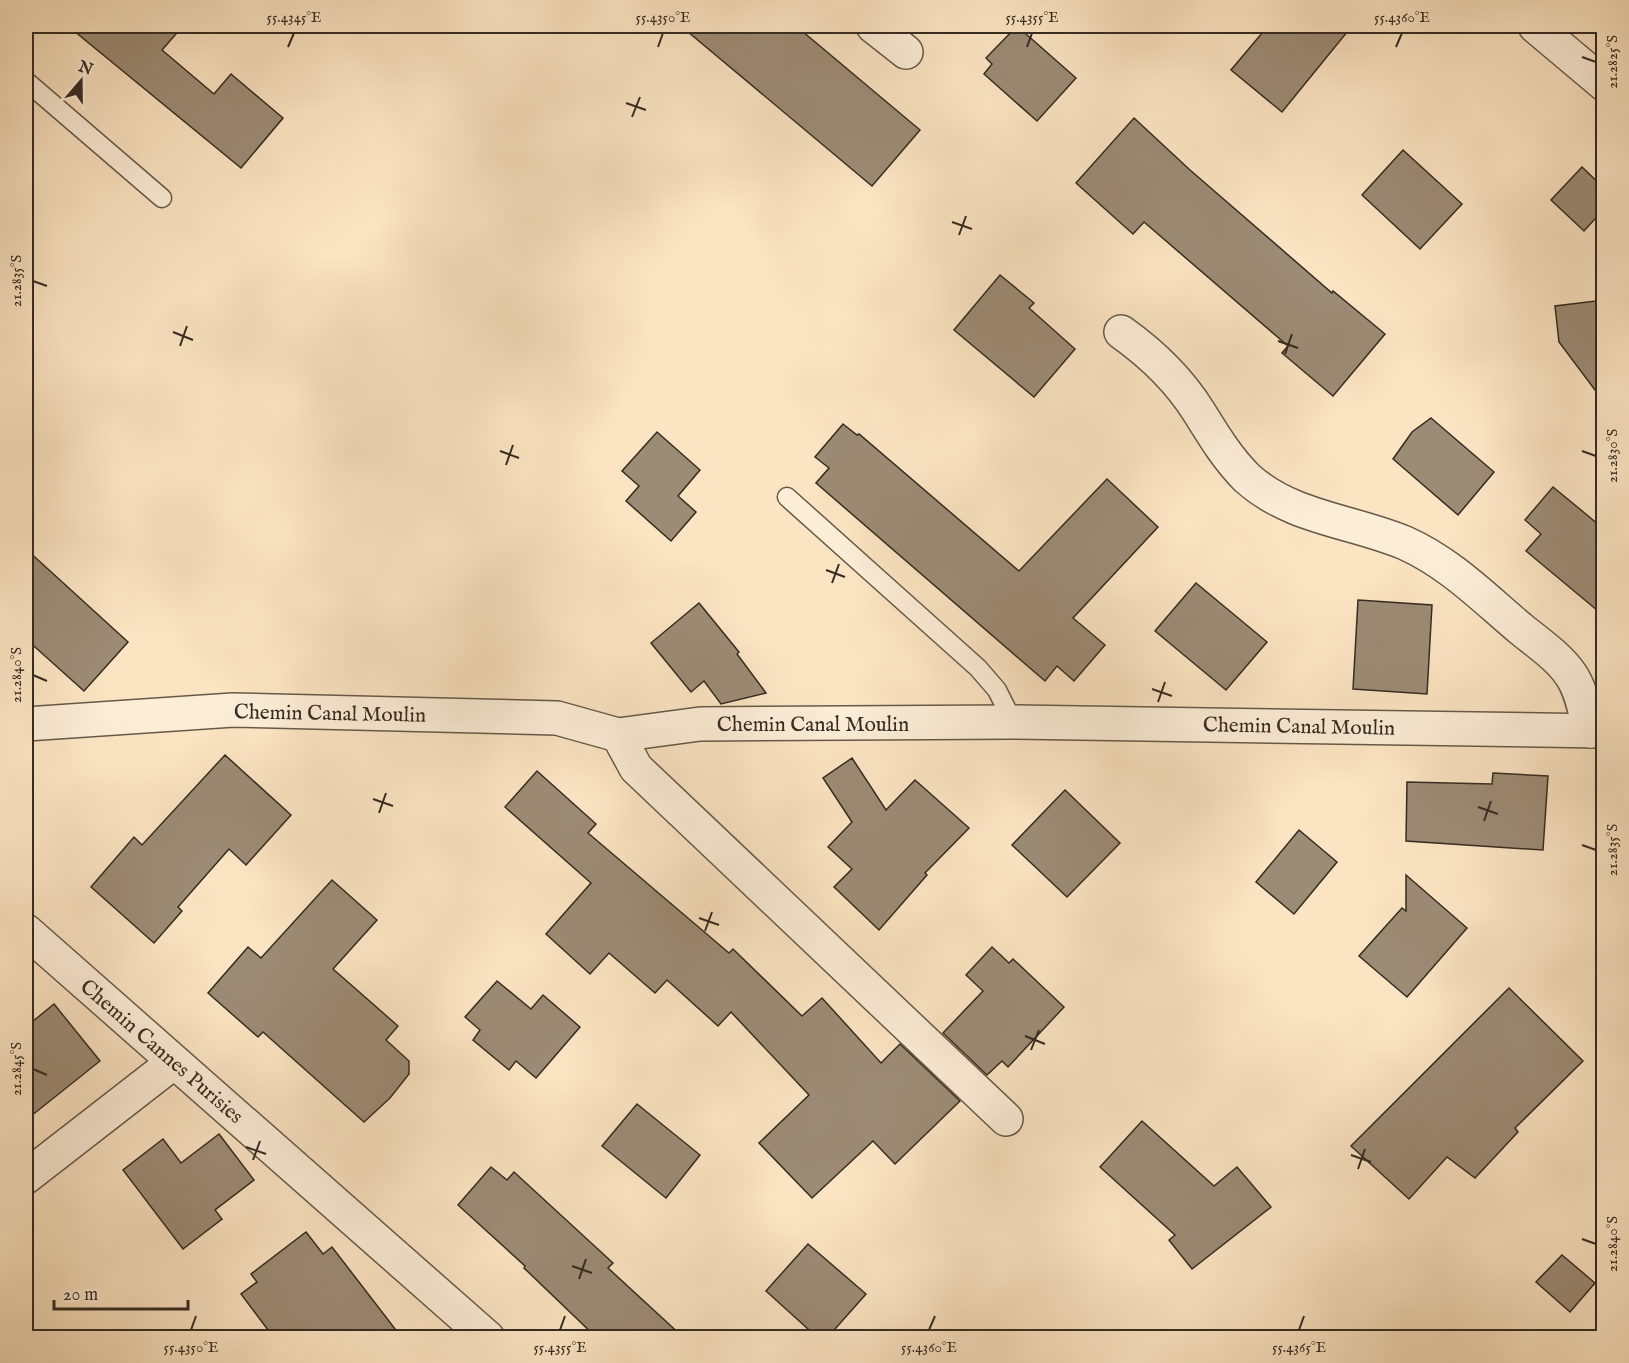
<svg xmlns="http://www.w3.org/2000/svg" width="1629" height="1363" font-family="'IM FELL English',serif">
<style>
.building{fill:#9c8b75;stroke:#352b21;stroke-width:1.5}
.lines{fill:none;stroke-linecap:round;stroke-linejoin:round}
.lane-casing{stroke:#665949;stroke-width:21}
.street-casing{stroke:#665949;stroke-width:36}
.lane{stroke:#fcedd7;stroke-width:18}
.street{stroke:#fcedd7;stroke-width:33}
.ticks{fill:none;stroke:#352b21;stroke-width:2}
.labels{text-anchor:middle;stroke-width:4.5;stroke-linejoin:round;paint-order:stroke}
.street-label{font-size:21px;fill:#352b21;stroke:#fcedd7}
.neatline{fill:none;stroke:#352b21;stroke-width:2}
.ticks-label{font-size:15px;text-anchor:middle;fill:#352b21}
</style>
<rect width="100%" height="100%" fill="#fbe4c2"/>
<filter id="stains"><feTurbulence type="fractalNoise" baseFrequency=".00333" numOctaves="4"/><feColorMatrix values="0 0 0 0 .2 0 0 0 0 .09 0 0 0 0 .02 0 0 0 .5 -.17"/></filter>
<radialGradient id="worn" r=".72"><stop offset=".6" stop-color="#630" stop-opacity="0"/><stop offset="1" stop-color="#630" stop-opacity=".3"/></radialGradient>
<g class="building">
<polygon points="68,26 183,26 162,50 214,94 231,74 283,118 241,168"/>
<polygon points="681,26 796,26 920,130 872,186"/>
<polygon points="1017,26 1076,78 1037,121 984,74 992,64 986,58"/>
<polygon points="1268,26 1352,26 1282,112 1231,70"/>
<polygon points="1134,118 1190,170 1332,293 1333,291 1385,334 1333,396 1282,353 1288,346 1144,222 1133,234 1076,183"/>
<polygon points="1403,150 1462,204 1420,249 1362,195"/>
<polygon points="1582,167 1604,188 1604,209 1584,231 1551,200"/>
<polygon points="1000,275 1034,303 1029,308 1075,349 1034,397 954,330"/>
<polygon points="1604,300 1604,402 1559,342 1555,306"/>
<polygon points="1431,418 1494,472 1458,515 1393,459 1412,432"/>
<polygon points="843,424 857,435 859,434 1019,571 1107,479 1158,527 1073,618 1105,645 1074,681 1057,666 1045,681 816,483 829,468 815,457"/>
<polygon points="657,432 700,470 678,496 696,512 671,541 626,501 639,486 622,471"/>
<polygon points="1553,487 1604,529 1604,616 1526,551 1541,534 1525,520"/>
<polygon points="26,549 128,642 84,691 26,639"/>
<polygon points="1196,583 1267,642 1226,690 1155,631"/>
<polygon points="1358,600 1432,605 1427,694 1353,689"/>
<polygon points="699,603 739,652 737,654 766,693 721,704 704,681 691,692 651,643"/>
<polygon points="225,755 291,815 246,865 229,849 178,907 182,911 154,943 91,887 134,837 142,845"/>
<polygon points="852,758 886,810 915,780 969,828 925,873 927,875 879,930 834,887 852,869 828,847 852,822 823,778"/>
<polygon points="537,771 596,824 588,833 729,953 733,949 802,1016 822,998 881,1063 900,1044 960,1101 895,1164 873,1141 812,1198 759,1143 809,1095 731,1012 718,1026 667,980 655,993 609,953 590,974 546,934 591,883 505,807"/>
<polygon points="1493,773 1548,776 1543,850 1406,841 1407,782 1492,784"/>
<polygon points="1065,790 1120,843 1067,897 1012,845"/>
<polygon points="1299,830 1337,862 1294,914 1256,882"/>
<polygon points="1406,875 1467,928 1407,997 1359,956 1402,908 1406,911"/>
<polygon points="332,880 377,920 333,969 398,1026 386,1040 409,1061 409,1074 390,1098 364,1122 263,1032 258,1037 208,993 248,947 261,958"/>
<polygon points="992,947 1009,963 1013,959 1064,1007 1008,1067 1002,1061 987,1075 943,1033 983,991 966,975"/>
<polygon points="497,981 531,1009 543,995 580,1027 536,1078 516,1061 509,1070 473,1040 480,1030 465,1017"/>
<polygon points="1509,988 1583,1061 1515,1128 1518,1132 1475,1178 1447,1157 1409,1199 1351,1146"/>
<polygon points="54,1004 100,1061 26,1120 26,1027"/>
<polygon points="637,1104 700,1155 666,1198 602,1146"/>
<polygon points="1142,1121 1214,1186 1237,1167 1271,1207 1192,1269 1169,1240 1175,1235 1100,1167"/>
<polygon points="219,1134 254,1180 215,1210 222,1219 183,1249 123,1170 163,1139 181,1163"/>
<polygon points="491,1167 507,1180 514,1172 613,1263 608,1268 684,1338 597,1338 524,1268 525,1266 458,1205"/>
<polygon points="306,1232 323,1254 332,1247 402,1338 274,1338 241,1294 257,1282 251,1274"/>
<polygon points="808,1244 866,1294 827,1338 818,1338 766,1291"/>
<polygon points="1562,1255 1595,1283 1570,1312 1536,1282"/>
</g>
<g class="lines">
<g class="lane-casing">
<g id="lane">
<polyline points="26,81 162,198"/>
<polyline points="787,497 978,668 997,690 1013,722"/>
</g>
</g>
<g class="street-casing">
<g id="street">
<polyline points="873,26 906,52"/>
<polyline points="1535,26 1604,84"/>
<path d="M1121 332C1152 354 1179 380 1199 412 1214 436 1227 458 1247 478 1291 518 1353 521 1405 543 1450 563 1484 598 1521 629 1538 643 1559 657 1571 675 1582 691 1585 713 1590 731"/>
<polyline points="26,724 233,710 557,718 618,735 700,724 1013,722 1604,731"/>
<polyline points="618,735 636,768 1006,1119"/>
<polyline points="26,931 488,1338"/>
<polyline points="26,1177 174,1062"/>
</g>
</g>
<use href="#lane" class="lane"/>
<use href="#street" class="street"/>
</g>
<path class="ticks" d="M288 47 294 33M658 47 663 33M1027 47 1032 33M1396 47 1402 33M1582 57 1596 62M626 103 646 110M632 117 640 97M952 222 972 229M959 235 966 216M33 281 47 286M173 332 193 340M1278 341 1298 348M180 346 187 326M1285 354 1292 334M500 451 519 458M1582 451 1596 456M506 465 513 445M826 570 845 577M832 583 839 564M33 675 47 681M1152 689 1172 696M1158 702 1165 682M373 799 393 806M1478 807 1498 814M379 813 386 793M1484 821 1491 801M1582 845 1596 850M699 918 719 925M705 931 712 912M1025 1036 1045 1044M1031 1050 1039 1030M33 1069 47 1075M246 1147 266 1154M1351 1155 1371 1162M253 1160 260 1141M1358 1169 1365 1149M1582 1239 1596 1244M572 1266 592 1273M579 1279 586 1259M191 1330 196 1316M560 1330 565 1316M929 1330 935 1316M1299 1330 1304 1316"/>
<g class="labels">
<g class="street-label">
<text transform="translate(330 713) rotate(1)" y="7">Chemin Canal Moulin</text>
<text x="813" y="731">Chemin Canal Moulin</text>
<text transform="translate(1299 726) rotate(1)" y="7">Chemin Canal Moulin</text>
<text transform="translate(162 1051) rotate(41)" y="7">Chemin Cannes Purisies</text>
</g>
</g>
<rect width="1629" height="1363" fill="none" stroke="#fbe4c2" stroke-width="66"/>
<g transform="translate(81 81) rotate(20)" stroke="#fcedd7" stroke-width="4.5" paint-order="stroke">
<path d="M0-4.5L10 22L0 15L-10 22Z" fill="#352b21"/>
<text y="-9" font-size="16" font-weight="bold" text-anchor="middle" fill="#352b21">N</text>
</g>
<path d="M54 1300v9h134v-9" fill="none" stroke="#352b21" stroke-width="3"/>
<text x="63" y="1300" font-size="18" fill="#352b21" stroke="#fcedd7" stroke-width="4.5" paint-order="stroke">20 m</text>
<rect x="33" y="33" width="1563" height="1297" class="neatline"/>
<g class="ticks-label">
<text x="294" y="22">55.4345°E</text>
<text x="663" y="22">55.4350°E</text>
<text x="1032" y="22">55.4355°E</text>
<text x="1402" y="22">55.4360°E</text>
<text transform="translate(1612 62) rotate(-90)" y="5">21.2825°S</text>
<text transform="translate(16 281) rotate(-90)" y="5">21.2835°S</text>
<text transform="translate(1612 456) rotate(-90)" y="5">21.2830°S</text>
<text transform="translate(16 675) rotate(-90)" y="5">21.2840°S</text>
<text transform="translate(1612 850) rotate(-90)" y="5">21.2835°S</text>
<text transform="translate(16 1069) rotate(-90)" y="5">21.2845°S</text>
<text transform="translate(1612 1244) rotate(-90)" y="5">21.2840°S</text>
<text x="191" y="1352">55.4350°E</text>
<text x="560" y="1352">55.4355°E</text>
<text x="929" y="1352">55.4360°E</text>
<text x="1299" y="1352">55.4365°E</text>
</g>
<rect width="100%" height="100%" filter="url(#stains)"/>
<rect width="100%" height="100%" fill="url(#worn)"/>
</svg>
